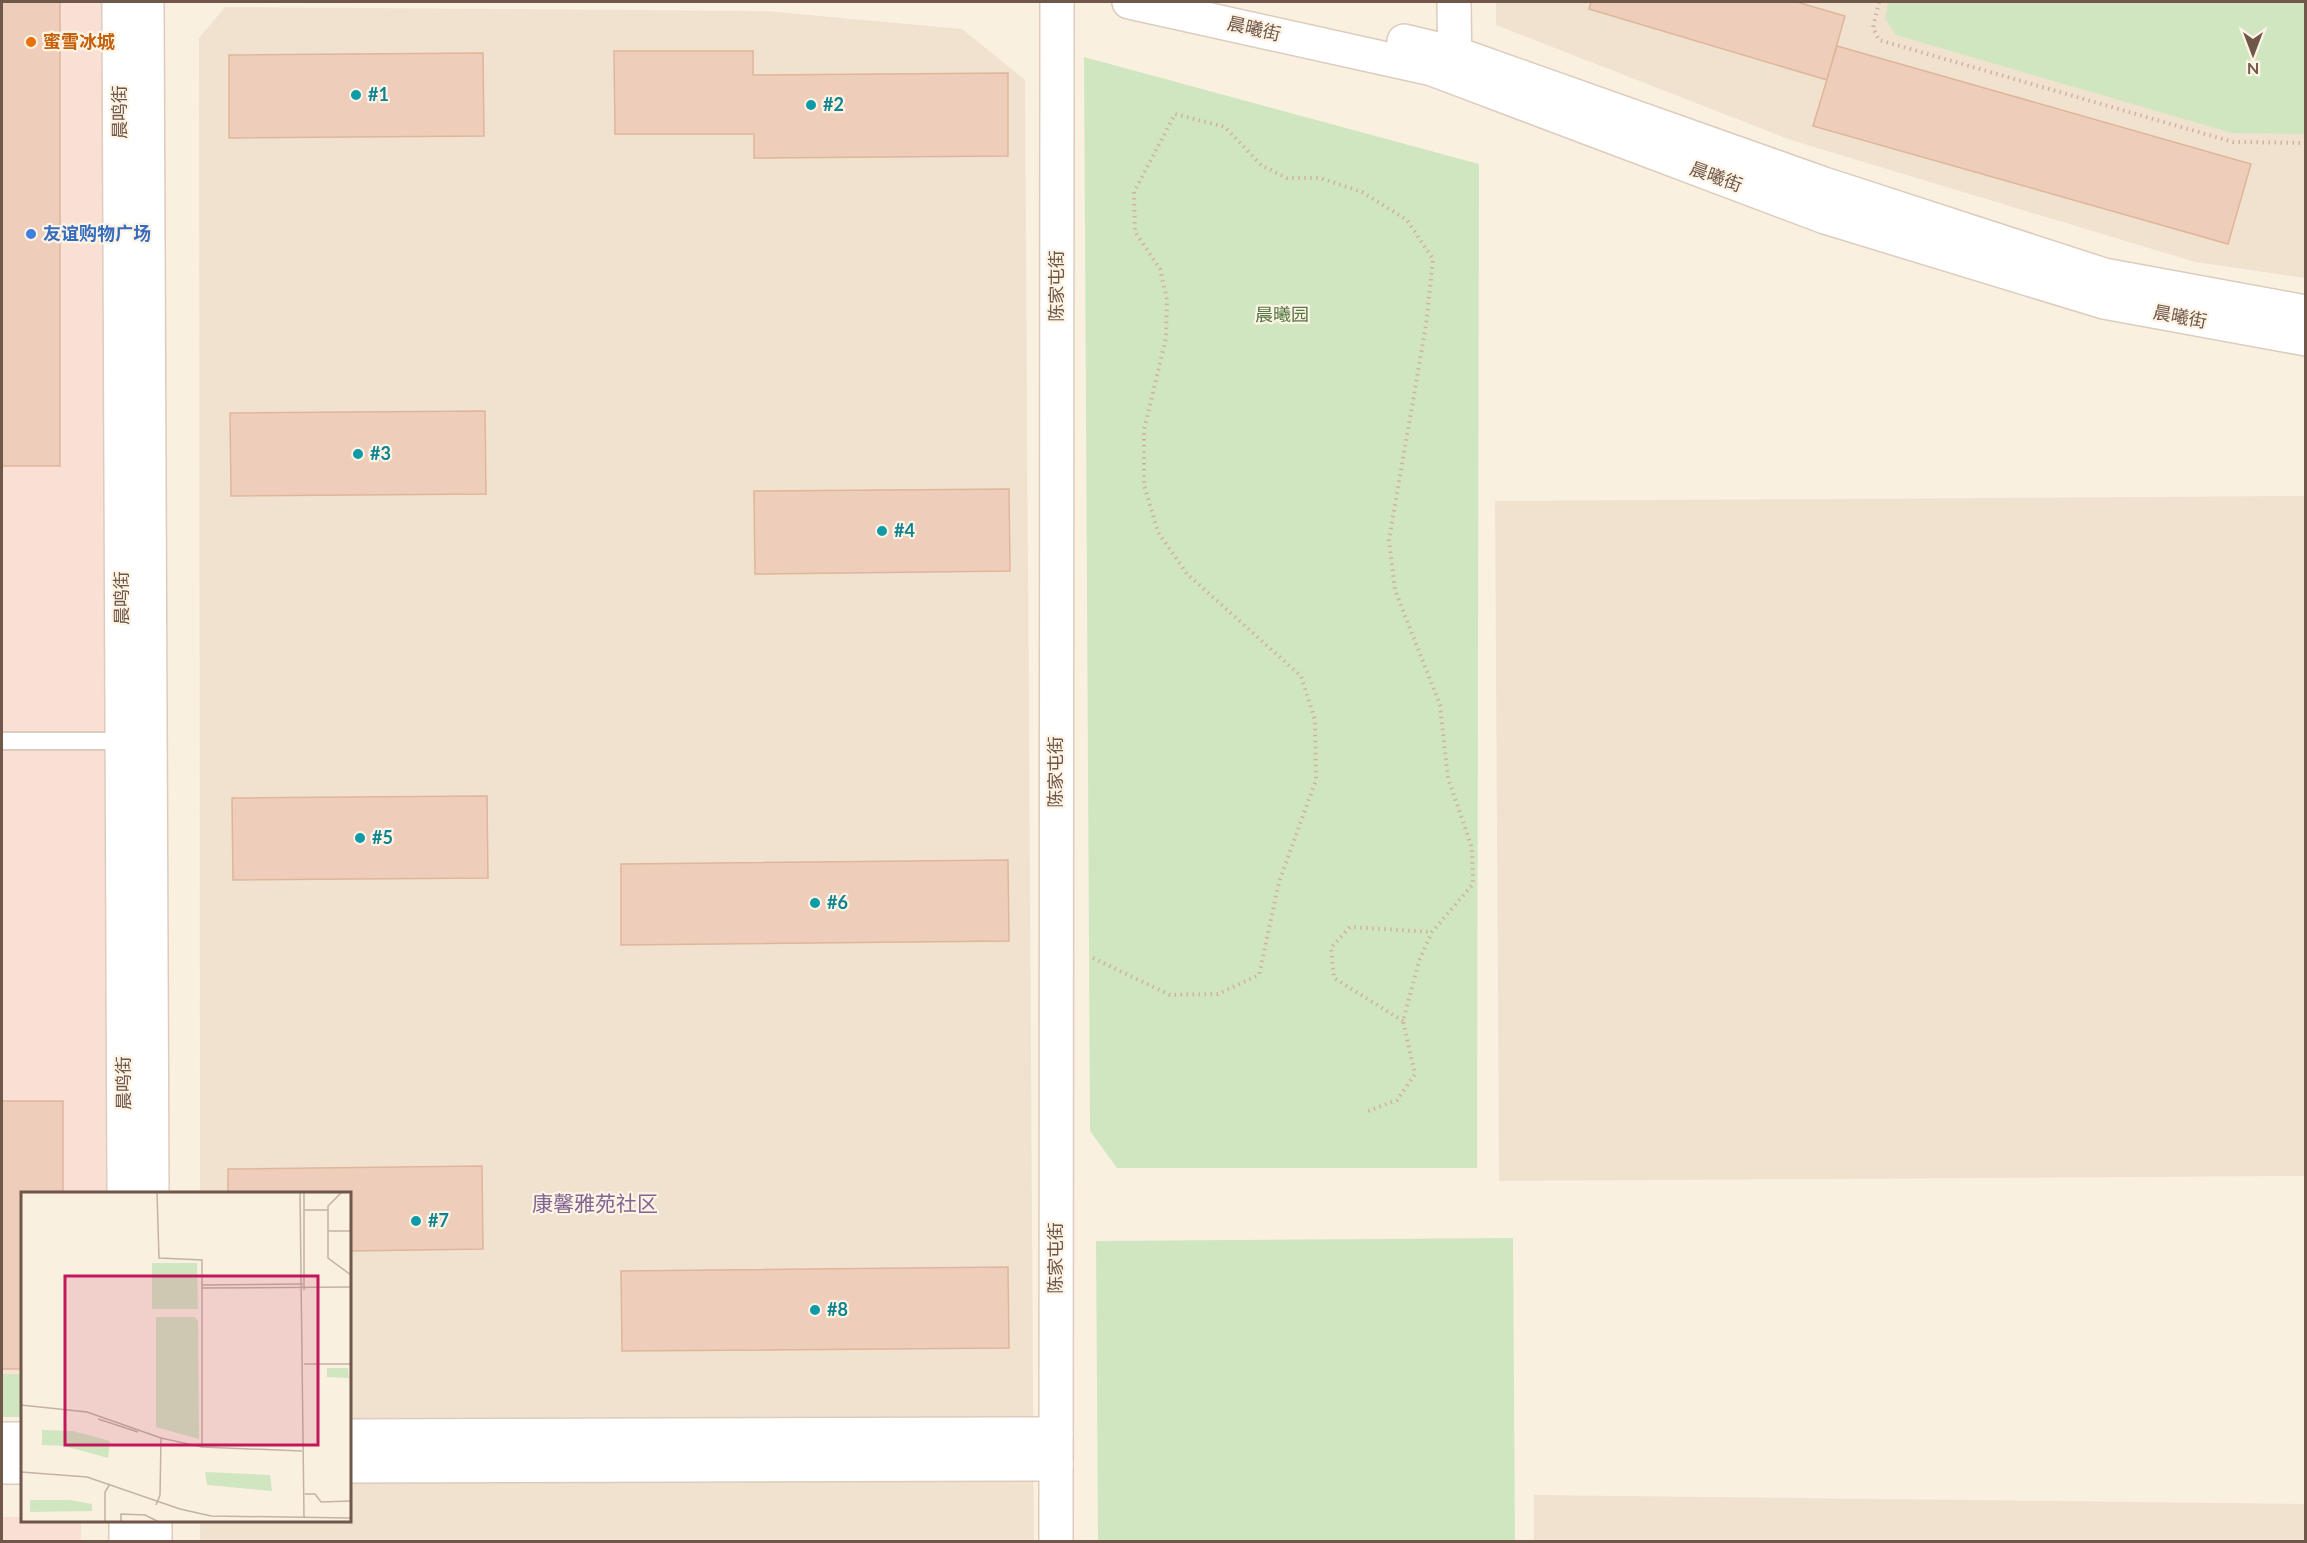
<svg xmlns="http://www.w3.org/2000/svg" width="2307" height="1543" font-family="Lato,'Noto Sans SC',sans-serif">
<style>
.residential{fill:#f1e2cf}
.commercial{fill:#fae0d4}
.green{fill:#d0e6c0}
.building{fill:#eeceba;stroke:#dfb59b;stroke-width:1.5}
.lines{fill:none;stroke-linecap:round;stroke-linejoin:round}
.lane-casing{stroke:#ddccbd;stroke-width:20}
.street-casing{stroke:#ddccbd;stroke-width:36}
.path{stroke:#d2b29d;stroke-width:4;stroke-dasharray:1.5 4.5;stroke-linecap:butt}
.lane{stroke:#fff;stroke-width:16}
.street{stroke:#fff;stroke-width:33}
.food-dot{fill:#e8710a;stroke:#fef4e6;stroke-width:2}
.culture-dot{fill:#0f9aa8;stroke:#fef4e6;stroke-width:2}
.shop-dot{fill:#3f7fe0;stroke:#fef4e6;stroke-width:2}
.labels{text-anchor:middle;stroke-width:4.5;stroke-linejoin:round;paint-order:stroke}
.street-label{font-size:18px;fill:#6f5749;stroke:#fef4e6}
.food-label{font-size:18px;font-weight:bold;fill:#c56008;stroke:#fef4e6;text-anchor:start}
.culture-label{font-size:18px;font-weight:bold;fill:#0d838f;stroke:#fef4e6;text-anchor:start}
.shop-label{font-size:18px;font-weight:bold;fill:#366cbe;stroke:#fef4e6;text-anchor:start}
.park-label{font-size:18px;fill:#547a45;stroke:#fef4e6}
.quarter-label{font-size:21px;fill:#836592;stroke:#fef4e6}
.inset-road{fill:none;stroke:#c2b3a4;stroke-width:1.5}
.view{fill:#c2185b;fill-opacity:0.15;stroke:#c2185b;stroke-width:3}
.inset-edge{fill:none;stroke:#6f5749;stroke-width:3}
</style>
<rect width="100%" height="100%" fill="#faf0e0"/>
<g class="residential">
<polygon points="1496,2 2305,2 2305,278 2195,262 1791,140 1496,25"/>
<polygon points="225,7 766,11 962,29 1025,80 1034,1541 200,1541 200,1521 350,1520 350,1194 200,1193 199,38"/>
<polygon points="2305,496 2305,1176 1499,1181 1495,501"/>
<polygon points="1534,1495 2306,1504 2305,1542 1534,1542"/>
</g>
<g class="commercial">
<polygon points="2,2 105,2 109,1193 22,1194 22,1417 2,1417"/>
<polygon points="2,1517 22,1517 22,1520 81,1521 81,1541 2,1541"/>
</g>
<g class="green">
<polygon points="1888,2 2305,2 2305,134 2232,133 1896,35 1885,19"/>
<polygon points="1084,57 1479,164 1477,1168 1117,1168 1090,1131"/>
<polygon points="1513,1238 1515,1541 1098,1541 1096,1241"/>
<rect x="2" y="1374" width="20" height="43"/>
</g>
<g class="building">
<rect x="2" y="2" width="58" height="464"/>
<polygon points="1591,2 1797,2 1845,16 1827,80 1589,9"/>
<polygon points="1837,46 2251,164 2228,244 1813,126"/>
<polygon points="614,51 753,51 753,75 1008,73 1008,156 754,158 754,134 615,134"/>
<polygon points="483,53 484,136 229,138 229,55"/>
<polygon points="485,411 486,494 231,496 230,413"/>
<polygon points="1009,489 1010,571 755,574 754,491"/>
<polygon points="487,796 488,878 233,880 232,798"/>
<polygon points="1008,860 1009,941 621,945 621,864"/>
<polygon points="2,1101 63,1101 63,1194 22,1194 22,1369 2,1369"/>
<polygon points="482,1166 483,1249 350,1251 350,1194 228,1194 228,1169"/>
<polygon points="1008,1267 1009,1348 622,1351 621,1271"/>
<polygon points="2170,1541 2289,1542 2170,1542"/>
</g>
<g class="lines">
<g class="lane-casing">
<polyline id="lane" points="2,741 122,741"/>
</g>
<g class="street-casing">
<g id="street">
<polyline points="119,2 124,1194"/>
<polyline points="147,2 152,1194"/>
<polyline points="1129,2 1432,69 1825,217 2104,302 2306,339"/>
<polyline points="1454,2 1455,75"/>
<polyline points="1404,41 1454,53 1824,184 2104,275 2306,312"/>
<polyline points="350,1436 1056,1434"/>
<polyline points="2,1439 22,1439"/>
<polyline points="350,1466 1056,1464"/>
<polyline points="2,1467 22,1467"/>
<polyline points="126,1520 126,1542"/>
<polyline points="155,1520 155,1542"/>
<polyline points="1056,1542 1057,2"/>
</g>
</g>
<g class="path">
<polyline points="1879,2 1873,28 1879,40 2233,142 2306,143"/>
<polyline points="1093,958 1170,995 1218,994 1259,975 1279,882 1316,780 1315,720 1301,676 1187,574 1158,532 1144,485 1144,430 1166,338 1167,300 1160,269 1135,232 1134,192 1175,114 1225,127 1261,165 1287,178 1320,178 1362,192 1407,220 1433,259 1426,325 1389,540 1395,590 1440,705 1448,778 1472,848 1473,884 1432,932 1419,961 1403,1021 1415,1074 1397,1100 1368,1111"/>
<polyline points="1403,1021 1334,978 1331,948 1350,927 1432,932"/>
</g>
<use href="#lane" class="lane"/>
<use href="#street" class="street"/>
</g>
<circle class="food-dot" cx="31" cy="42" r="6"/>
<g class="culture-dot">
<circle cx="356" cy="95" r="6"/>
<circle cx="811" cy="105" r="6"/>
<circle cx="358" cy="454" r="6"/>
<circle cx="882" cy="531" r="6"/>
<circle cx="360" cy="838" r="6"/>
<circle cx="815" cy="903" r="6"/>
<circle cx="416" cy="1221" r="6"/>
<circle cx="815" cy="1310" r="6"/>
</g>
<circle class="shop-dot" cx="31" cy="234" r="6"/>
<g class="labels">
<g class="street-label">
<text transform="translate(1254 29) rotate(13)" y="6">晨曦街</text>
<text transform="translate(120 112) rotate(-90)" y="6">晨鸣街</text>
<text transform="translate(1716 177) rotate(20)" y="6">晨曦街</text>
<text transform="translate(1057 286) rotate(-90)" y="6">陈家屯街</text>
<text transform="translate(2180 317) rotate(11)" y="6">晨曦街</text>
<text transform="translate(122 598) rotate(-90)" y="6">晨鸣街</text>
<text transform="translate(1056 772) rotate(-90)" y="6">陈家屯街</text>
<text transform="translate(124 1083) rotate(-90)" y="6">晨鸣街</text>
<text transform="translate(1056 1258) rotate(-90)" y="6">陈家屯街</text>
</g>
<g class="food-label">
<text x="43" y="48">蜜雪冰城</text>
</g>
<g class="culture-label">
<text x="368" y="101">#1</text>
<text x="823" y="111">#2</text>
<text x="370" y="460">#3</text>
<text x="894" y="537">#4</text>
<text x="372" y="844">#5</text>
<text x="827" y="909">#6</text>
<text x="428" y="1227">#7</text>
<text x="827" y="1316">#8</text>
</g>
<g class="shop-label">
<text x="43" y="240">友谊购物广场</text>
</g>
<g class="park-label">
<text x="1282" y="321">晨曦园</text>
</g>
<g class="quarter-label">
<text x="595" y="1211">康馨雅苑社区</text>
</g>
</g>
<g transform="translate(21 1192)">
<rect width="330" height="330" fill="#faf0e0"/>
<path d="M131 71H176L177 117H131ZM135 125H174L177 129 178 247 135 235ZM306 176H327L328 186 306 185ZM21 238 52 239 89 249 87 266 43 254 21 253ZM184 280 249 283 251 299 186 293ZM9 308H49L71 312V319L9 320Z" fill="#d0e6c0"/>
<path class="inset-road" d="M136 0 138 66 181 68V255M279 0 283 326M283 0V98M321 0 307 14V66L330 83M283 18H307M307 39H330M181 93 282 92M181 96 330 95M283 172H330M0 213 66 220 140 246 181 255 281 259M77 227 117 240M0 280 66 285 159 317 190 324 330 326M284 302H294L300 310 330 309M135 313 139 303 140 246M84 330V300L89 292M100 330V322L124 323 138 330"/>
<path class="view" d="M44 84H297V253H44Z"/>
<rect width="330" height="330" class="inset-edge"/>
</g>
<rect width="2307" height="1543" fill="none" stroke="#6f5749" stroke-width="6"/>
<g transform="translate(2253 54) rotate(180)" stroke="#fef4e6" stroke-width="4.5" paint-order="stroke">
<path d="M0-4.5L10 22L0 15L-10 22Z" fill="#6f5749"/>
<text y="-9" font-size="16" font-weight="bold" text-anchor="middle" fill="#6f5749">N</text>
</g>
</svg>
